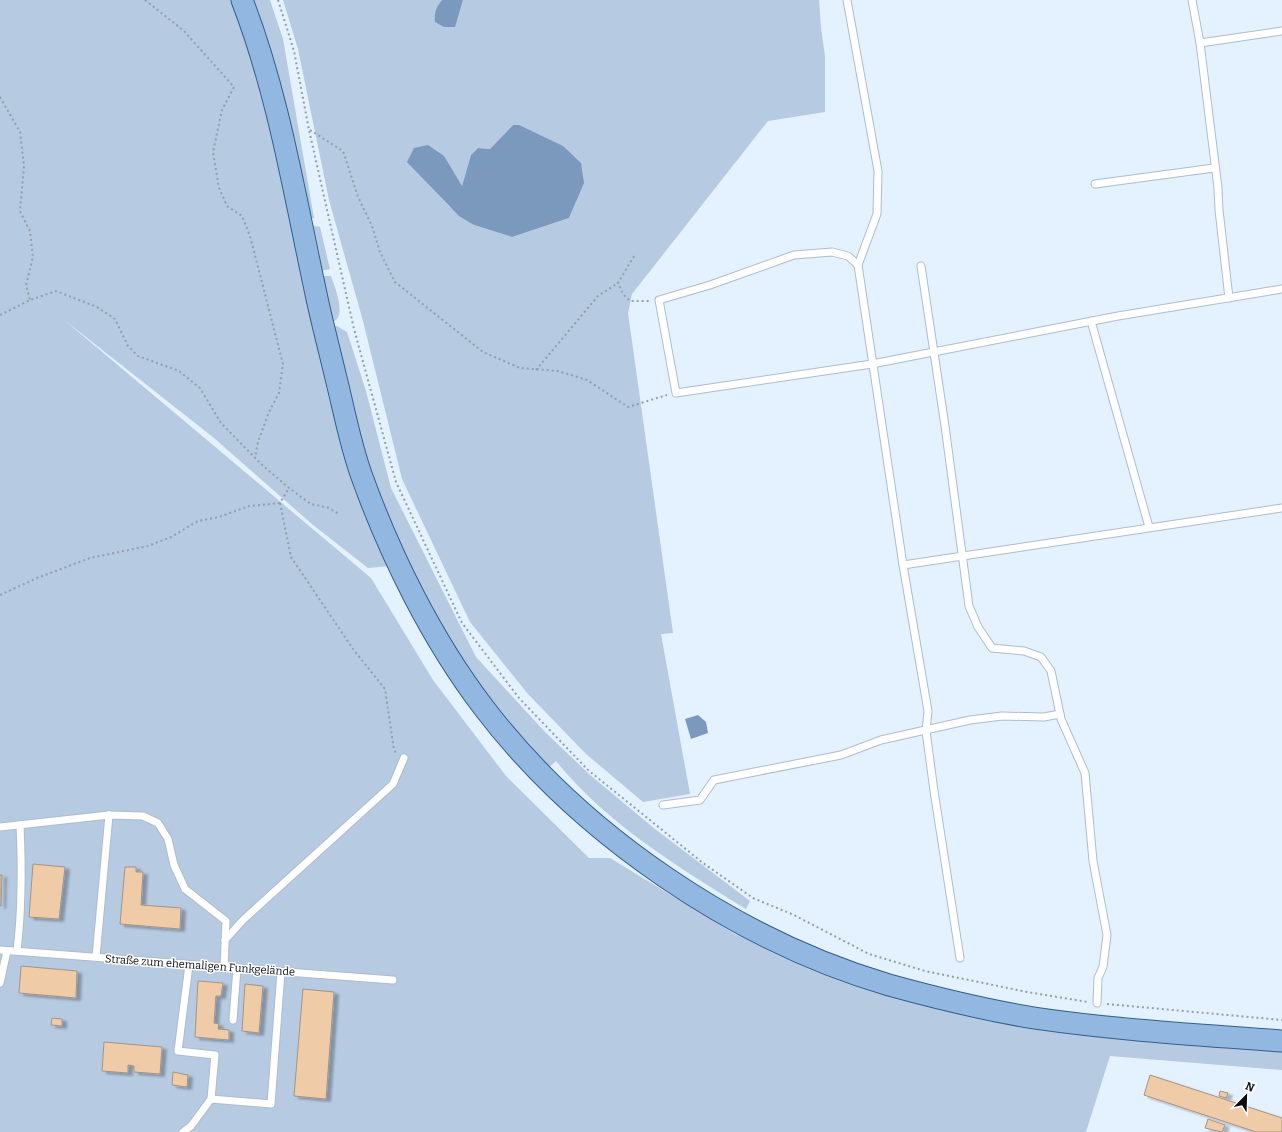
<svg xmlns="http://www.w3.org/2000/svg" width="1282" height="1132" font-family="Bitter,serif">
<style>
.green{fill:#b6cae1;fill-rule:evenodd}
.water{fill:#7a99bc}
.building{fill:#f0cba7;stroke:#a49485;filter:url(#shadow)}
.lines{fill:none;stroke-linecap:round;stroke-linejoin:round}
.lane-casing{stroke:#aebccd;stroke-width:9}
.primary-casing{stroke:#335e8c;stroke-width:23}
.path{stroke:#949eaa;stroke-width:2;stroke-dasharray:2 3;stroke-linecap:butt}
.lane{stroke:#fff;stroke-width:7}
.primary{stroke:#92b8e1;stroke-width:21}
.labels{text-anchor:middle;stroke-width:3;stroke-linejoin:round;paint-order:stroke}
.street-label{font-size:11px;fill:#080d13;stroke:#fff}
</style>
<defs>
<filter id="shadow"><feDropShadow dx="4.5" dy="2.5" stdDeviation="1" flood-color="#0004"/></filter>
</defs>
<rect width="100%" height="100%" fill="#e4f1ff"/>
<g class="green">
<polygon points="0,0 234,0 253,56 390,566 368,568 313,525 214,438 63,319 371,578 433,680 506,776 589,858 610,858 735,934 852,982 1282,1049 1282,1070 1110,1056 1086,1132 0,1132"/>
<path d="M251 0H270L283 39 314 218 310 219 311 225 320 227 330 269 321 271 322 276H331C335 287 348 320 331 322L332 326H337L347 332 366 391 391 488 476 657 545 732 590 775 655 829 750 901 746 909C678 867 607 824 556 761L547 769 492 706 424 601 364 458Z"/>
<path d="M283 0H442L438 5 454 27 463 0H819L821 28 825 56V112L768 121 632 294 628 313 673 633 661 634 690 794 643 802 586 754 528 694 470 622 402 479 363 321 329 200 298 49ZM513 125 576 202 569 218 512 237 474 225 448 205 408 162 462 186 471 155 478 148 490 149Z"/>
</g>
<g class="water">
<path d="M442 0H463L455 27H444L435 22C434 13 436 7 442 0Z"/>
<polygon points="513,125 519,125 563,146 581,163 584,183 569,218 512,237 474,225 459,216 407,162 414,148 428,145 444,156 462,186 471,155 478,148 490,149"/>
<polygon points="698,715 706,722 708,733 691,739 685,719"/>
</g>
<g class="building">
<polygon points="33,864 65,867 59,919 29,917"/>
<polygon points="125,867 136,867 136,872 143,872 141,905 181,908 180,929 120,924"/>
<polygon points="0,875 2,875 1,906 0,906"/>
<polygon points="21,966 77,971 76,998 19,993"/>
<polygon points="198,981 223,983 221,996 216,996 214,1023 219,1024 218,1029 229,1030 229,1040 195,1037"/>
<polygon points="245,984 263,986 259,1033 242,1031"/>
<polygon points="303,989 334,992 326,1099 294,1096"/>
<polygon points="52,1018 62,1019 62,1026 51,1025"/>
<polygon points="104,1042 162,1047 160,1074 134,1072 134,1066 128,1065 128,1073 102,1071"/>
<polygon points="173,1072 188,1075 187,1087 172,1085"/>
<polygon points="1150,1075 1282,1118 1282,1132 1256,1132 1144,1095"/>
<polygon points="1220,1091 1228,1093 1226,1098 1219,1096"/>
<polygon points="1208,1119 1225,1125 1222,1132 1205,1128"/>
</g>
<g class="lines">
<g class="lane-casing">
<g id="lane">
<polyline points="847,0 878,171 877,214 858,265 903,565 928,711 926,731 934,791 960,958"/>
<polyline points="1192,0 1200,43 1218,188 1219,210 1229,298"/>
<polyline points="1200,43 1282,31"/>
<polyline points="1095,184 1214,168"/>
<polyline points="858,265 848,256 832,252 794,255 710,285 659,300 676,393 872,364 1118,316 1282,289"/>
<polyline points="921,266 945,426 969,606 978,627 992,648 1024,651 1041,657 1051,671 1061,719 1085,773 1093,861 1107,935 1103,967 1098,978 1097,1003"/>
<polyline points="1091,321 1149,527"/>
<polyline points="903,565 1282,508"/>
<polyline points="663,805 700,800 714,780 841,755 881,740 970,720 1002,716 1044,717 1060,714"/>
<polyline points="0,827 109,815 143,816 158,823 168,839 174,865 185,889 226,921 224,967"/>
<polyline points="225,940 243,920 393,784 404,758"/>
<polyline points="0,950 393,980"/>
<path d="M17 951C22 909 22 868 20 825"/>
<polyline points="96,957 109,815"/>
<polyline points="0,983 7,951"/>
<polyline points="233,1020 237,968"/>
<polyline points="211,1099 271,1104 281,972"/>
<polyline points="183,1132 191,1126 211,1099 215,1055 178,1051 189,965"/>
</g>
</g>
<g class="primary-casing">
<path id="primary" d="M242 0C278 93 294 192 315 289 321 319 329 348 336 378 344 410 350 443 361 474 390 555 432 640 484 708 581 835 736 940 889 985 936 998 986 1010 1034 1018 1116 1030 1200 1035 1282 1041"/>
</g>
<g class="path">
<polyline points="145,0 184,31 234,87 222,110 213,152 219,188 227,206 242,216 250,236 283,364 279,393 269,412 258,442 255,458"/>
<polyline points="278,0 294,51 309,130 354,329 396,482 462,623 519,698 588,770 703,863 753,898 794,915 869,954 925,971 1027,992 1088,1002"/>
<polyline points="0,97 20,132 24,166 20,211 30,231 33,257 26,285 30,300"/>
<polyline points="310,130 343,151 358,197 372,226 380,252 395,282 483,352 520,368 558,371 587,380 628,407 667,395"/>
<polyline points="634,256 618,283 623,294 630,301 650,301"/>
<polyline points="0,315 30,300 56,291 97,307 115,319 128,346 138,356 179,371 200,388 221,423 261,464 289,488 311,504 329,508 339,514"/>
<polyline points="536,370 598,296 618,283"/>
<polyline points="280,503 291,557 353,649 385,689 394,750 396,753"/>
<polyline points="0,595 37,578 90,558 148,546 171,537 198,521 219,517 249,506 280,503 289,488"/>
<polyline points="1107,1004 1282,1020"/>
</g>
<use href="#lane" class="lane"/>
<use href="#primary" class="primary"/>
</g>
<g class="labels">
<g class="street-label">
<text transform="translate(200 965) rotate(4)" y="4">Straße zum ehemaligen Funkgelände</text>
</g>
</g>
<g transform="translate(1246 1096) rotate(23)" stroke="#ffffff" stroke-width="3" paint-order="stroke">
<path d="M0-3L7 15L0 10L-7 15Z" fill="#080d13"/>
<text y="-6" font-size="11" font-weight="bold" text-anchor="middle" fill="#080d13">N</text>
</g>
</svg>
